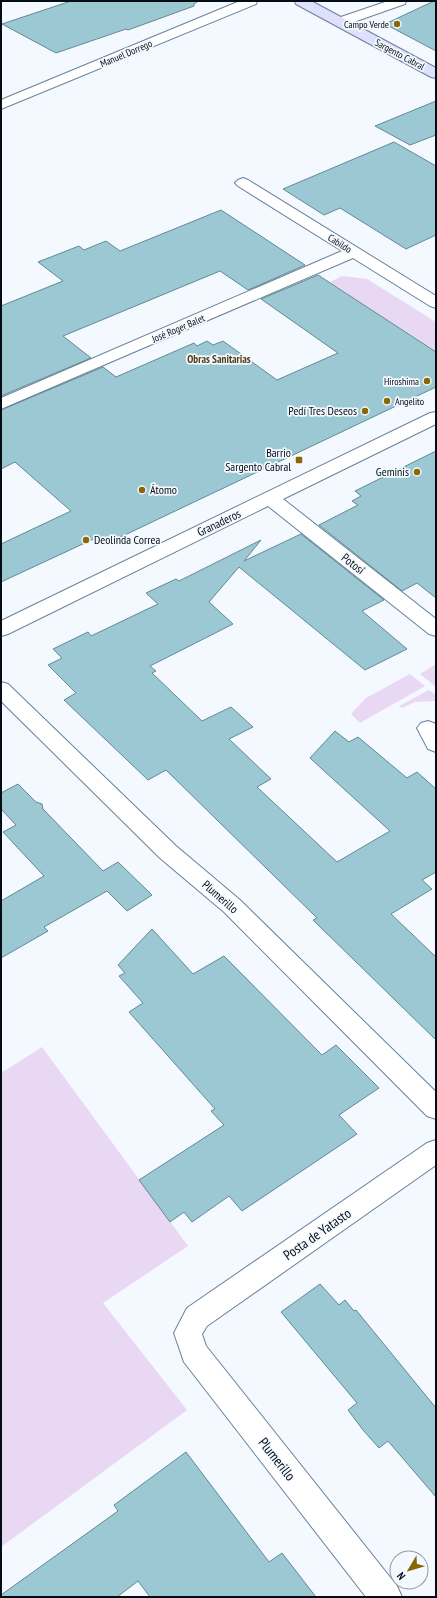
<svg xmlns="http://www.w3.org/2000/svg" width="437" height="1598" font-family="'PT Sans Narrow',sans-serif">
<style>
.green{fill:#e9d8f3}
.building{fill:#9bc8d3;stroke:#618a95}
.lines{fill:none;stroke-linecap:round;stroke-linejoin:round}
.street-casing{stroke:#68819a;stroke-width:2}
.secondary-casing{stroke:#68819a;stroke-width:2}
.street{fill:#fff;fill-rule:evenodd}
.secondary{fill:#dfe0fe;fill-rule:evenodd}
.poi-dot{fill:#8b6606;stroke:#f3f9fe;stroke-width:1.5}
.labels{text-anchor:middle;stroke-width:3.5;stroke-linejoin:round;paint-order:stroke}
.far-poi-label{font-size:10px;fill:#040c15;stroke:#f3f9fe;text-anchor:end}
.far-street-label{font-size:10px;fill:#040c15;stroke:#f3f9fe}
.far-neighbourhood-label{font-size:11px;font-weight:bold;fill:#513e18;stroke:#f3f9fe}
.poi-label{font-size:12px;fill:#040c15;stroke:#f3f9fe;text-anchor:end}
.street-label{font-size:12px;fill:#040c15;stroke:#f3f9fe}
.near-street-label{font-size:14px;fill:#040c15;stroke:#f3f9fe}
</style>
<rect width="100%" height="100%" fill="#f3f9fe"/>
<g class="green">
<polygon points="342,276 367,279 436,322 436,352 330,282"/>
<polygon points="436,664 436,687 420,674"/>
<polygon points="410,674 425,686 360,723 351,714 366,698"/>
<polygon points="429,690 436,695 436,701 415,702 402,708 399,706"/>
<polygon points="42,1047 188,1246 103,1303 187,1410 1,1547 1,1073"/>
</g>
<g class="building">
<polygon points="71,1 197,1 197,2 194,4 194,6 128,30 126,29 56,53 2,24"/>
<polygon points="434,1 436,1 436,51 385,24"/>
<polygon points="436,101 436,135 410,145 375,126"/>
<polygon points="394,142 436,166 436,235 406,249 340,208 324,215 283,189"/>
<polygon points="221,210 305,265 248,290 220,271 63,336 91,358 1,396 1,306 63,281 38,262 79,246 84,250 106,241 120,251"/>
<polygon points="318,275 436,352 436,387 108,543 100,536 1,582 1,544 71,511 15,462 1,469 1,410 103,367 116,377 194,343 197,346 207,341 213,345 223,341 277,380 338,353 261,299"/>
<polygon points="436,451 436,598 417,583 402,591 319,525 358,505 352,501 361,496 355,491"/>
<polygon points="301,534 384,600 362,611 407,649 365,670 239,567 209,602 233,624 150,666 156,671 152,673 202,721 231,707 253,727 229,739 271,779 257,787 337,862 390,831 310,758 335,731 349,742 358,737 407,778 417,772 436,789 436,872 422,880 432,889 391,914 436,957 436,1040 313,920 317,918 166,770 148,780 64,700 76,693 48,665 62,658 53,649 88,632 91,636 158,604 146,593 176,579 179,581 261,540 244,561"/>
<polygon points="18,784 36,802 42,804 43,809 103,871 118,862 152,895 127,911 107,891 44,927 48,931 1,958 1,901 44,876 3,832 16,825 1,809 1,793"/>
<polygon points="152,929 193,974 224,956 322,1055 336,1045 379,1088 339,1115 357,1134 242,1211 229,1196 192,1222 184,1212 170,1222 139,1180 224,1125 211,1111 215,1109 129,1012 143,1003 119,976 125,973 118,965"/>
<polygon points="320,1284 339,1305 345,1300 354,1311 356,1310 436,1408 436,1497 388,1441 379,1448 363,1430 348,1410 357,1403 281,1312"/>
<polygon points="186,1452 269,1562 282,1553 316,1597 150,1597 138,1581 117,1597 1,1597 1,1595 118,1511 114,1505"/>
</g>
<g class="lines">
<g class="street-casing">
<g id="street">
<polygon points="240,1 257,1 256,4 1,109 1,100"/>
<polygon points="388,1 406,1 405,4 345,25 335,25 333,22 335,19"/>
<polygon points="243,178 248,180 436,296 436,308 430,306 353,258 1,409 1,398 342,251 238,186 235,183 238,180"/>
<polygon points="436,412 436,424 283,499 436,619 436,636 429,634 268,506 8,634 1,636 1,621 430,413"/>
<polygon points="1,682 8,684 176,846 240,900 436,1092 436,1119 427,1116 224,912 160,858 1,701"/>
<polygon points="428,721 436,724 436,752 428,749 417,728 421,723"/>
<polygon points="436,1140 436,1165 207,1326 202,1334 206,1346 397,1586 402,1597 366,1597 184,1362 174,1333 187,1308 427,1143"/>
</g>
</g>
<g class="secondary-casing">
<polygon id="secondary" points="295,1 311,1 436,68 436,78 431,77 296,4"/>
</g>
<use href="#street" class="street"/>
<use href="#secondary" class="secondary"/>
</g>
<g class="poi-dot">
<circle cx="397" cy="24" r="4"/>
<circle cx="427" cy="381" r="4"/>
<circle cx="387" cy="401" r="4"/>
<circle cx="365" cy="411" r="4"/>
<rect x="295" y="456" width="8" height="8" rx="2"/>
<circle cx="417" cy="472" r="4"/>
<circle cx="142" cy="490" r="4"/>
<circle cx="86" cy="540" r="4"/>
</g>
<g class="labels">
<g class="far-poi-label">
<text x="389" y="28">Campo Verde</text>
<text x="419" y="385">Hiroshima</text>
<text x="395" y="405" text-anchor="start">Angelito</text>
</g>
<g class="far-street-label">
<text transform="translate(126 53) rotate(-23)" y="4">Manuel Dorrego</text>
<text transform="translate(400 54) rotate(28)" y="4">Sargento Cabral</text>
<text transform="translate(340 243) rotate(32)" y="4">Cabildo</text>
<text transform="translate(178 328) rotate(-23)" y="4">José Roger Balet</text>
</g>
<g class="far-neighbourhood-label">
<text x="219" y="363">Obras Sanitarias</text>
</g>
<g class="poi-label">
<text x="357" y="415">Pedí Tres Deseos</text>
<text x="291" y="457">Barrio<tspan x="291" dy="14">Sargento Cabral</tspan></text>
<text x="409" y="476">Geminis</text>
<text x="150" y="494" text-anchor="start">Átomo</text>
<text x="94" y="544" text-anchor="start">Deolinda Correa</text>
</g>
<g class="street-label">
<text transform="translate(219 523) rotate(-26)" y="4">Granaderos</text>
<text transform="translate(353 564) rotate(38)" y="4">Potosí</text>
<text transform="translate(220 897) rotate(41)" y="4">Plumerillo</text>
</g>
<g class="near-street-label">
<text transform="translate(317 1234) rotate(-35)" y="5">Posta de Yatasto</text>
<text transform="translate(277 1459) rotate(52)" y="5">Plumerillo</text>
</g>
</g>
<rect width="437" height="1598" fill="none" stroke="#040c15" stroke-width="4"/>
<g transform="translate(409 1570) rotate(232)"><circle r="19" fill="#f3f9fe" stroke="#939aa1"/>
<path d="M0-3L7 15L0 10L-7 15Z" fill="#8b6606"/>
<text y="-6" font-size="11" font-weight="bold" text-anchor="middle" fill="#040c15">N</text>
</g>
</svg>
